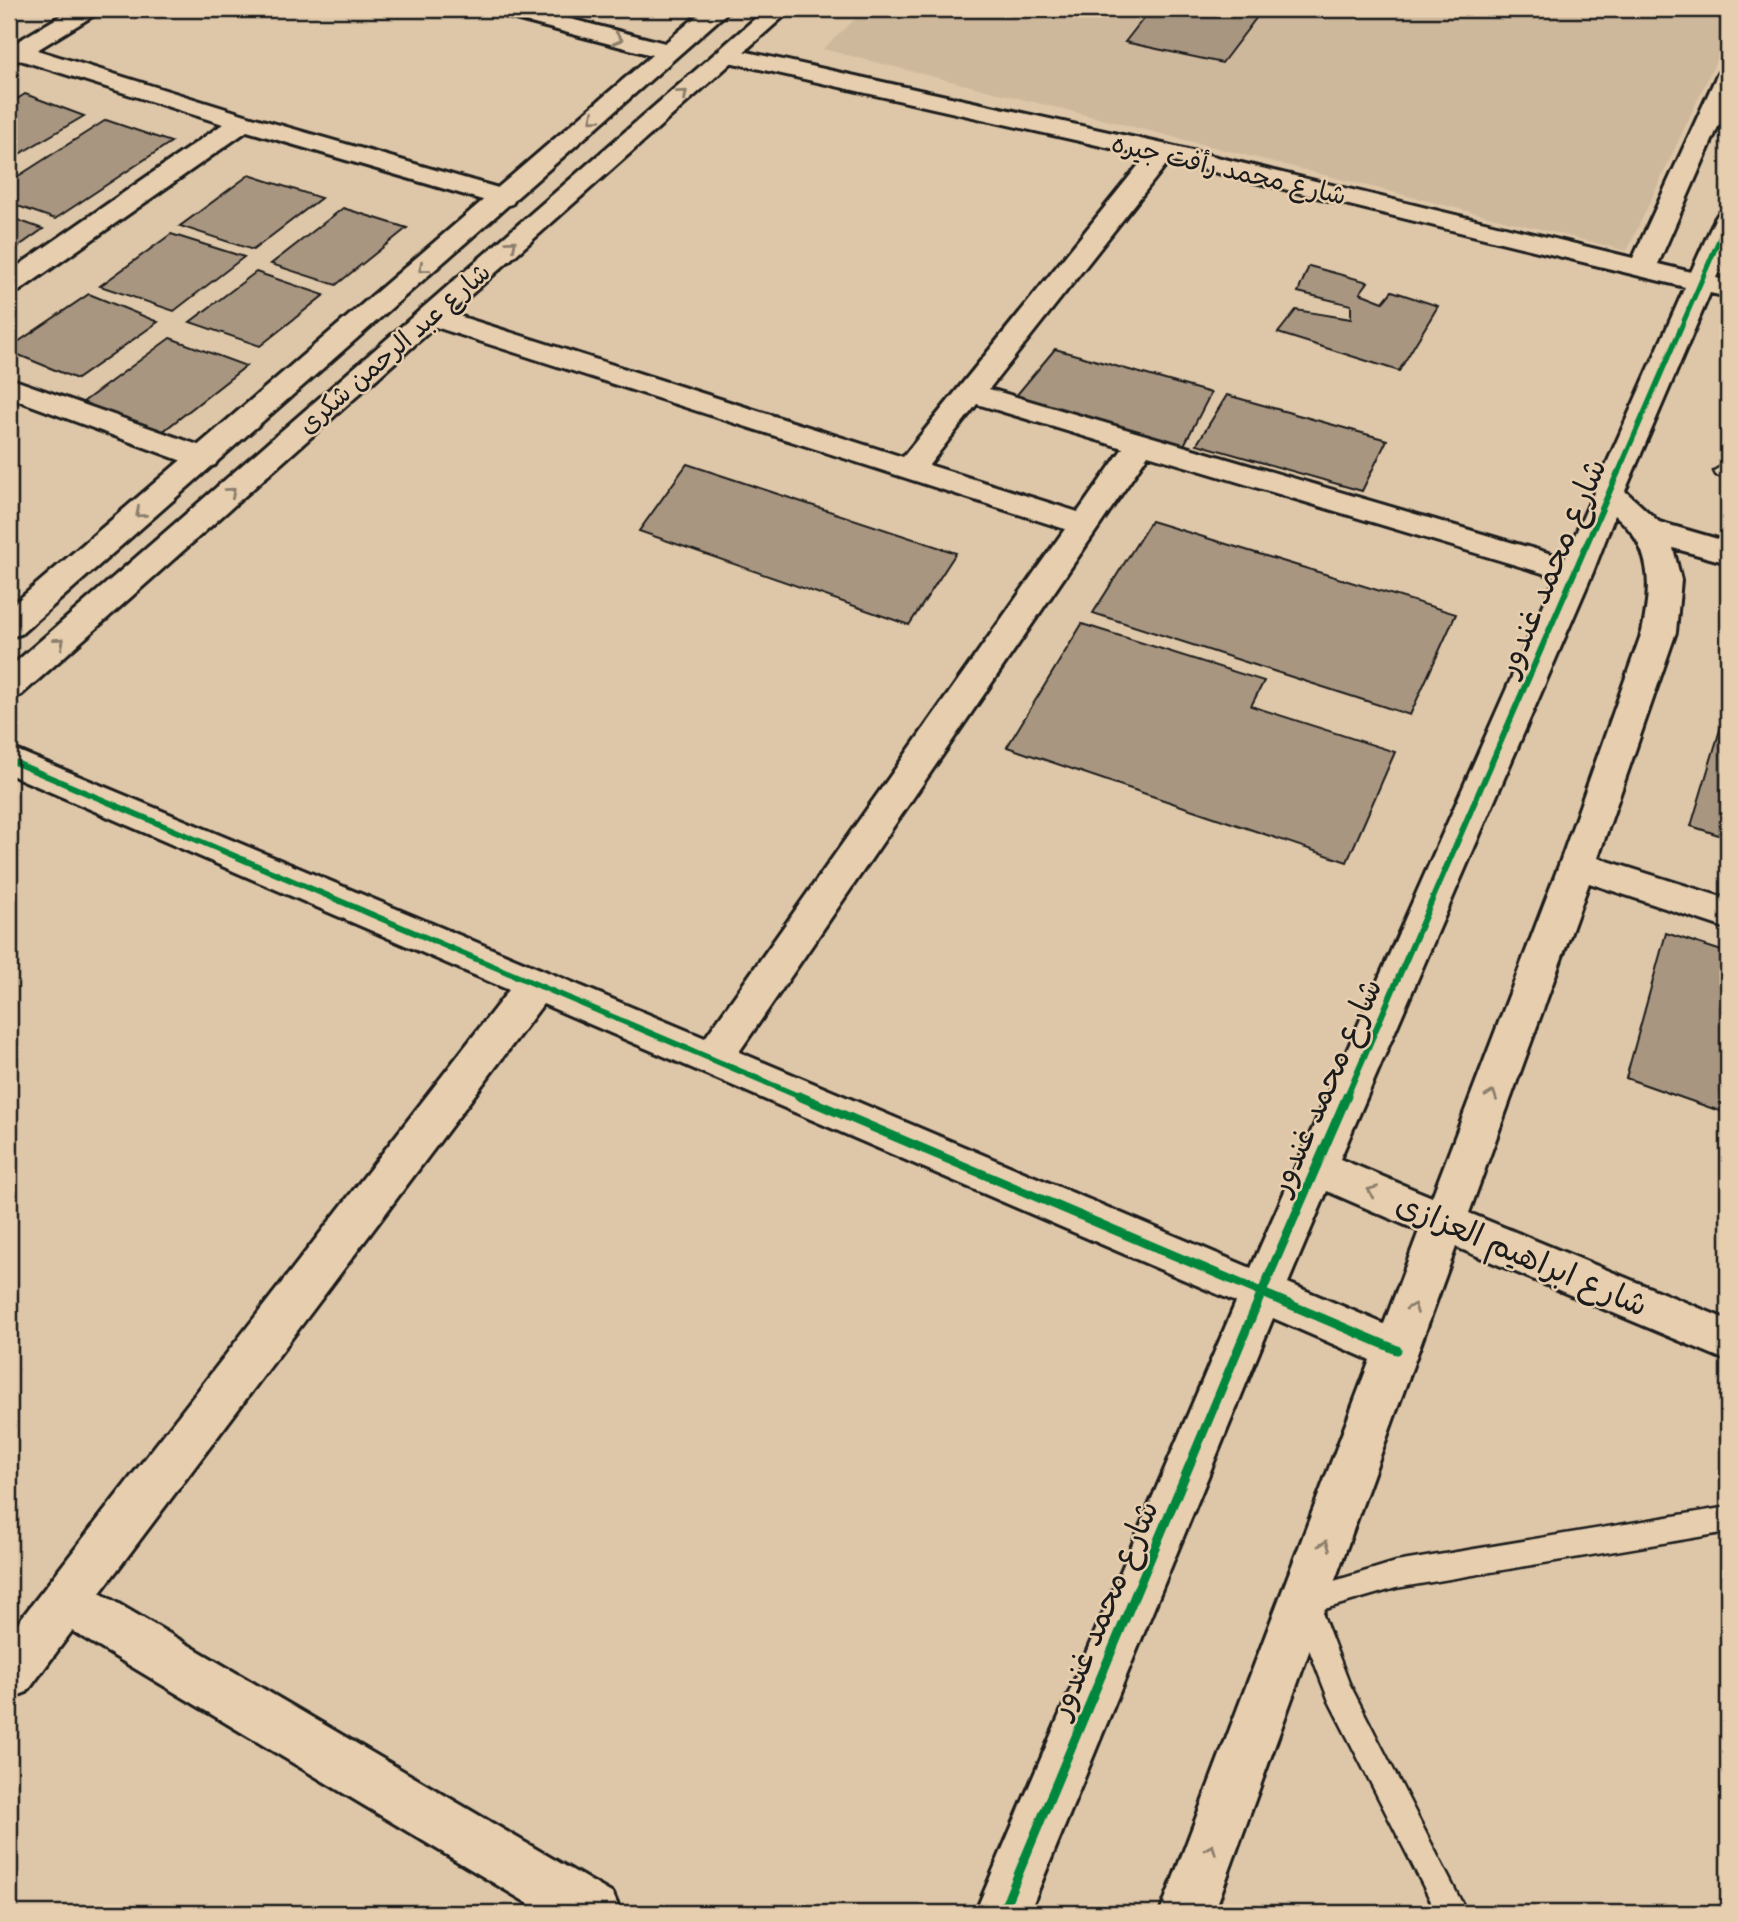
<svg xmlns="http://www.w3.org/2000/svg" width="1737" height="1922" font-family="'Indie Flower','Playpen Sans Arabic',sans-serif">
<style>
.built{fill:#ceb89c}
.building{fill:#a89681;stroke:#1c1c1c;stroke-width:2}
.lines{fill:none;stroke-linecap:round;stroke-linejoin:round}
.service-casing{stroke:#1c1c1c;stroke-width:5}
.minor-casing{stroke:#1c1c1c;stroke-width:6}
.tertiary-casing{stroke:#1c1c1c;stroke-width:6}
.service{fill:#e6ceae;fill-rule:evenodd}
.minor{fill:#e6ceae;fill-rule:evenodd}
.tertiary{fill:#e6ceae;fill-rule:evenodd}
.cycleway-far2-casing{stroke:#e6ceae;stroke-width:8}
.cycleway-far1-casing{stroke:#e6ceae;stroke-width:10}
.cycleway-casing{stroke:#e6ceae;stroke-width:13}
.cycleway-far2{stroke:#00873e;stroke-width:5}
.cycleway-far1{stroke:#00873e;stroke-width:6}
.cycleway{stroke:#00873e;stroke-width:9}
.oneway{stroke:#8b7e6c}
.labels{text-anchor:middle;stroke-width:5;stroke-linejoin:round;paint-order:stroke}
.far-street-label{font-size:26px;fill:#1c1c1c;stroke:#e6ceae}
.street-label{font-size:32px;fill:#1c1c1c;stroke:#e6ceae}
</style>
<rect width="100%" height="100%" fill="#dec7a8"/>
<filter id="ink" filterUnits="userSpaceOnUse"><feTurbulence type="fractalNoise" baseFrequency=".0143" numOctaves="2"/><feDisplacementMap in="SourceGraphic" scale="14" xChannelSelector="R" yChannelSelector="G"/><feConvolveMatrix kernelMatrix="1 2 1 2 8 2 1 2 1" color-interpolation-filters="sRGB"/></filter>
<g filter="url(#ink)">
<polygon class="built" points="866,9 1728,9 1728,35 1627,251 823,49"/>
<g class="building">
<polygon points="1151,9 1263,9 1222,63 1125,42"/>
<polygon points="25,94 84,116 9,160 9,104"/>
<polygon points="106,120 171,142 55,219 9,203 9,182"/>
<polygon points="249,175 321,198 253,250 180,226"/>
<polygon points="343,208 407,228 336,285 271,264"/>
<polygon points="9,217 43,229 9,253"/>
<polygon points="171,234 244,257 174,311 100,286"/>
<polygon points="1309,266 1368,282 1360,293 1383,302 1392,291 1438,306 1399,371 1278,333 1296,310 1351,319 1351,305 1298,292"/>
<polygon points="256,272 324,295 260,346 190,322"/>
<polygon points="89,294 158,322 77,379 9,351 9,348"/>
<polygon points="170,338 246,366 157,436 79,405"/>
<polygon points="1055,349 1211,393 1183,447 1015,397"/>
<polygon points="1227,395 1387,440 1362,491 1197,444"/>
<polygon points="687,464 956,553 909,625 639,531"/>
<polygon points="1151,521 1456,614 1410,715 1093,613"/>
<polygon points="1082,624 1264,681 1251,706 1395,752 1347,862 1007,747"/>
<polygon points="1728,703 1728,838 1691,826"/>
<polygon points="1666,933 1728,953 1728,1114 1626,1078"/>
</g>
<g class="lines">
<g class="service-casing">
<g id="service">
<polygon points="1722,466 1728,467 1728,478 1716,475 1714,471"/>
<polygon points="1728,1507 1728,1532 1396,1588 1321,1610 1349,1683 1467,1913 1437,1913 1329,1701 1291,1602 1295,1593 1396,1562"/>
</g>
</g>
<g class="minor-casing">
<g id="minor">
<polygon points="72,9 100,9 96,14 37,50 252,117 512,192 516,198 512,204 503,206 247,131 19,291 9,293 9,272 223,124 20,60 9,64 9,42 15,43"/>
<path d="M729 48 1163 144 1633 258 1716 77 1719 72 1728 70V104L1658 264 1691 272 1715 219 1719 213 1728 211V250L1716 278 1728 281V297L1710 293 1625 491 1659 522 1728 542V563L1673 548 1681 580 1676 632 1598 858 1728 899V929L1589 883 1469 1213 1728 1320V1361L1456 1247 1214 1913H1160L1370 1360 1273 1318 1029 1913H975L1236 1302 543 1004 100 1593 613 1894 621 1913H544L72 1631 27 1692 9 1699V1634L509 990 9 774V747L705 1038 1065 529 420 322 416 316 420 310 430 308 440 310 903 457 1146 156 720 60 717 55 720 50ZM1169 161 1685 287 1565 558 989 389ZM977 404 1123 448 1078 512 929 465ZM1148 455 1556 577 1251 1268 739 1052ZM1615 515C1653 547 1652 586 1642 632L1559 865 1432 1197 1340 1159 1593 572ZM1327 1191 1419 1231 1384 1324 1288 1283Z"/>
<polygon points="9,378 215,451 219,458 215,465 204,468 193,465 9,397"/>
</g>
</g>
<g class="tertiary-casing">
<g id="tertiary">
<polygon points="492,9 531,9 665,43 705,9 731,9 21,634 9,637 9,608 652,55 496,14"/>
<polygon points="766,9 792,9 21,695 9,699 9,668"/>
</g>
</g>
<use href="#service" class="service"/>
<use href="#minor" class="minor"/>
<use href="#tertiary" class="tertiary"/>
<g class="cycleway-far2-casing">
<polyline id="cycleway-far2" points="1618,473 1728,219"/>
</g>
<g class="cycleway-far1-casing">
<g id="cycleway-far1">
<polyline points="9,760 803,1098"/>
<polyline points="1346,1098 1618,472"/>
</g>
</g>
<g class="cycleway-casing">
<g id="cycleway">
<polyline points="799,1096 1397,1350"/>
<polyline points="1002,1913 1262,1292 1347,1096"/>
</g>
</g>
<use href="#cycleway-far2" class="cycleway-far2"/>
<use href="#cycleway-far1" class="cycleway-far1"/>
<use href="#cycleway" class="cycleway"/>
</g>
<defs><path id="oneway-chevron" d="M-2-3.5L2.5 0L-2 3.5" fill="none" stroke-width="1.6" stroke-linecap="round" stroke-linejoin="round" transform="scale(1.75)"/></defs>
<g class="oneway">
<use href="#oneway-chevron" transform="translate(618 39) rotate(15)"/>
<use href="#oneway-chevron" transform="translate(683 94) rotate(-41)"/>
<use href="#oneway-chevron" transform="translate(594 118) rotate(139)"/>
<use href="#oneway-chevron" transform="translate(512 244) rotate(-41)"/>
<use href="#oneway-chevron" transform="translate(423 268) rotate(139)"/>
<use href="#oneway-chevron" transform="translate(231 492) rotate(-41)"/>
<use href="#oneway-chevron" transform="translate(140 513) rotate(139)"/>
<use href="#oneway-chevron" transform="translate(60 642) rotate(-41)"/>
<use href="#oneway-chevron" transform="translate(1492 1095) rotate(-70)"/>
<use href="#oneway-chevron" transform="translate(1372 1191) rotate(-157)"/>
<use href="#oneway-chevron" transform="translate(1413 1308) rotate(-69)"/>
<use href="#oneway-chevron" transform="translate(1325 1545) rotate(-70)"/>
<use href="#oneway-chevron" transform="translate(1211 1849) rotate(-69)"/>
</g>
</g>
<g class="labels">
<g class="far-street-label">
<text transform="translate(1229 169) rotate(13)" y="9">شارع محمد رأفت جيره</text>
<text transform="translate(394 348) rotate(-41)" y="9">شارع عبد الرحمن شكرى</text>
</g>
<g class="street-label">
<text transform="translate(1551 567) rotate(-67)" y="11">شارع محمد غندور</text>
<text transform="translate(1325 1086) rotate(-66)" y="11">شارع محمد غندور</text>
<text transform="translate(1522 1254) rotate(23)" y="11">شارع ابراهيم العزازى</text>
<text transform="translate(1103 1609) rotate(-67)" y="11">شارع محمد غندور</text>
</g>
</g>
<rect width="1737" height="1922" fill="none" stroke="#e6ceae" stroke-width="35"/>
<rect x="18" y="18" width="1702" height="1887" fill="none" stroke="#1c1c1c" stroke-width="2.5" filter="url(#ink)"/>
</svg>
